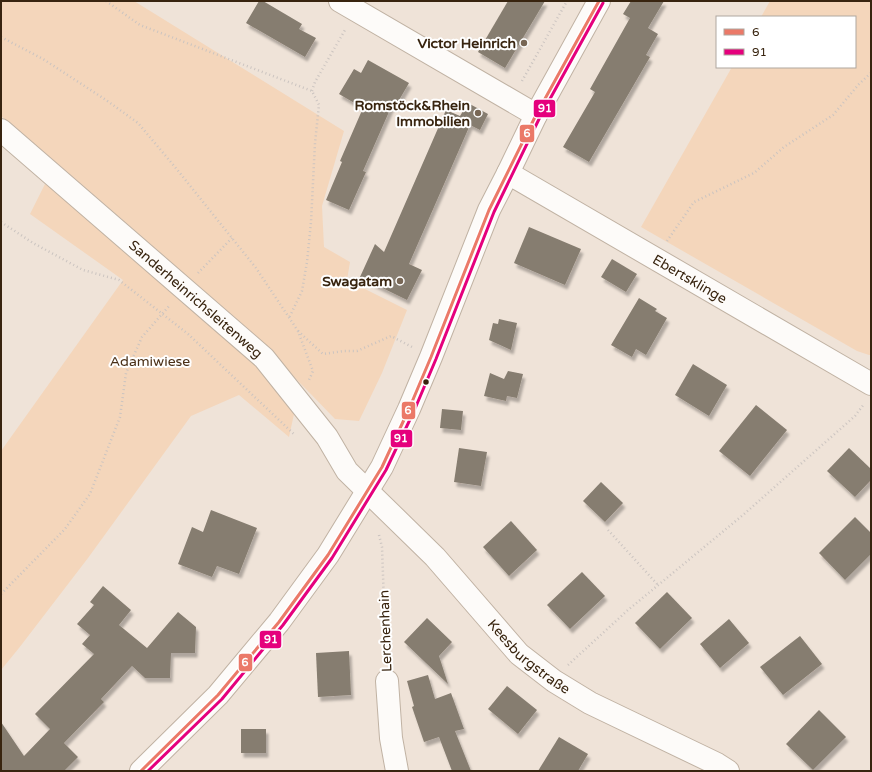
<svg xmlns="http://www.w3.org/2000/svg" width="872" height="772" font-family="'Varela Round',sans-serif">
<style>
.green{fill:#f4d6bb}
.building{fill:#867d70;filter:url(#shadow)}
.lines{fill:none;stroke-linecap:round;stroke-linejoin:round}
.street-casing{stroke:#c0b2a3;stroke-width:24}
.secondary-casing{stroke:#c0b2a3;stroke-width:24}
.path{stroke:#cbc4c0;stroke-width:2.5;stroke-dasharray:1 3;stroke-linecap:butt}
.street{stroke:#fdfbf9;stroke-width:22}
.secondary{stroke:#fdfbf9;stroke-width:22}
.bus-1-casing{stroke:#fff;stroke-width:6}
.bus-2-casing{stroke:#fff;stroke-width:6}
.bus-1{stroke:#eb7968;stroke-width:3}
.bus-2{stroke:#e5007d;stroke-width:3}
.poi-dot{fill:#786755;stroke:#fff;stroke-width:1.5}
.bus-dot{fill:#38240f;stroke:#fff;stroke-width:1.5}
.labels{text-anchor:middle;stroke-width:4;stroke-linejoin:round;paint-order:stroke}
.poi-label{font-size:14px;font-weight:bold;fill:#38240f;stroke:#fff;text-anchor:end}
.street-label{font-size:14px;fill:#38240f;stroke:#fff}
.park-label{font-size:14px;fill:#492f16;stroke:#fff}
.line-badge{stroke:#fff;stroke-width:1.5}
.badge-label{font-size:11px;text-anchor:middle;font-weight:bold;fill:#fff}
</style>
<defs>
<filter id="shadow"><feDropShadow dx="2.5" dy="4.5" stdDeviation="1" flood-color="#0004"/></filter>
</defs>
<rect width="100%" height="100%" fill="#efe3d8"/>
<g class="green">
<path d="M1 1H134L344 131 322 206 324 247 350 262 347 280 407 310 382 373 359 421 335 419C274 354 208 295 141 236 95 196 48 155 1 116Z"/>
<polygon points="770,1 871,1 871,355 869,355 857,351 641,227 732,67 855,67 855,17 761,17"/>
<polygon points="45,184 77,203 256,363 294,414 289,437 239,395 191,416 88,558 19,648 1,670 1,451 123,280 30,214"/>
</g>
<g class="building">
<polygon points="259,1 263,1 302,24 299,29 316,38 305,57 246,23"/>
<polygon points="508,1 545,1 505,68 478,52"/>
<polygon points="631,1 664,1 648,28 658,34 646,55 650,57 589,162 563,147 595,92 590,89 630,18 623,14"/>
<polygon points="368,60 409,83 395,107 392,105 363,171 366,172 349,210 326,200 342,162 340,161 363,108 339,94 354,69 361,73"/>
<polygon points="468,103 488,114 480,130 470,125 409,264 422,270 407,300 360,277 375,244 384,252 446,110 460,116"/>
<polygon points="529,227 581,249 565,285 514,263"/>
<polygon points="612,259 637,274 626,292 601,277"/>
<polygon points="639,298 657,309 655,311 667,318 646,355 636,349 632,357 611,345"/>
<polygon points="499,319 517,323 511,350 489,340 493,323 498,324"/>
<polygon points="693,364 727,385 709,416 675,395"/>
<polygon points="508,371 523,374 517,398 507,396 506,401 484,396 490,373 504,379"/>
<polygon points="756,405 787,430 750,476 719,451"/>
<polygon points="442,409 463,411 461,430 440,428"/>
<polygon points="459,448 487,452 481,486 454,482"/>
<polygon points="849,448 871,469 871,480 855,497 827,471"/>
<polygon points="601,482 623,503 605,522 583,501"/>
<polygon points="211,510 257,528 239,574 217,566 212,577 178,564 192,527 203,532"/>
<polygon points="855,517 871,533 871,554 845,580 819,553"/>
<polygon points="511,521 537,550 509,576 483,547"/>
<polygon points="582,572 605,596 570,629 547,605"/>
<polygon points="103,586 131,610 119,625 147,648 178,612 196,627 195,653 171,653 170,678 145,678 132,666 101,699 104,702 64,743 78,757 64,771 1,771 1,722 24,756 50,729 35,714 94,654 82,644 90,635 77,624 94,605 90,602"/>
<polygon points="667,592 692,618 660,649 635,623"/>
<polygon points="427,618 452,642 439,656 448,684 404,642"/>
<polygon points="729,619 749,643 720,668 700,644"/>
<polygon points="800,636 822,664 783,695 760,667"/>
<polygon points="349,651 351,695 318,697 316,653"/>
<polygon points="428,675 435,699 451,693 464,729 455,731 471,771 452,771 439,737 424,742 412,707 414,706 407,681"/>
<polygon points="507,686 537,710 518,734 488,709"/>
<polygon points="819,710 846,737 813,770 786,744"/>
<rect x="241" y="729" width="25" height="24"/>
<polygon points="559,737 588,754 578,771 538,771"/>
</g>
<g class="lines">
<g class="street-casing">
<g id="street">
<polyline points="340,1 536,115"/>
<path id="s1" d="M1 130 264 358 327 437 347 471 435 557 519 654 554 681 590 703 717 764 728 771"/>
<polyline points="508,173 536,115 599,1"/>
<polyline points="387,681 391,738 397,771"/>
</g>
</g>
<g class="secondary-casing">
<g id="secondary">
<path id="s2" d="M141 771 218 695 279 622 328 555 382 467 409 409 431 357 489 210 508 173 871 384"/>
</g>
</g>
<g class="path">
<polyline points="106,1 140,25 312,91 319,105 315,143 311,222 307,262 302,291 289,318"/>
<polyline points="1,37 43,59 106,100 138,123 175,167 256,268 298,331 313,371 309,380"/>
<polyline points="522,81 567,1"/>
<polyline points="312,91 315,82 345,30"/>
<polyline points="1,222 33,243 83,270 119,280 188,334 295,435"/>
<polyline points="667,241 694,202 754,173 784,147 833,115 859,84 871,73"/>
<polyline points="198,273 232,238"/>
<polyline points="298,331 323,354 344,351 357,351 391,336 412,347"/>
<polyline points="608,530 658,585"/>
<polyline points="379,535 382,547 386,659"/>
<polyline points="1,594 65,529 90,494 120,417 126,373 142,337 170,305"/>
<polyline points="568,665 628,610 743,515 855,416 864,404"/>
</g>
<use href="#street" class="street"/>
<use href="#secondary" class="secondary"/>
<g class="bus-1-casing">
<polyline id="bus-1" points="141,771 218,695 279,622 328,555 382,467 409,409 431,357 489,210 536,115 599,1"/>
</g>
<g class="bus-2-casing">
<polyline id="bus-2" points="148,771 222,699 283,625 332,558 386,470 414,411 436,359 494,212 540,117 603,3"/>
</g>
<use href="#bus-1" class="bus-1"/>
<use href="#bus-2" class="bus-2"/>
</g>
<g class="poi-dot">
<circle cx="524" cy="43" r="4"/>
<circle cx="478" cy="113" r="4"/>
<circle cx="400" cy="281" r="4"/>
</g>
<circle class="bus-dot" cx="426" cy="382" r="3.5"/>
<g class="labels">
<g class="poi-label">
<text x="516" y="48">Victor Heinrich</text>
<text x="470" y="110">Romstöck&amp;Rhein<tspan x="470" dy="16">Immobilien</tspan></text>
<text x="392" y="286">Swagatam</text>
</g>
<g class="street-label">
<text dy="5" stroke="none"><textPath href="#s2" startOffset="920">Ebertsklinge</textPath></text>
<text dy="5" stroke="none"><textPath href="#s1" startOffset="258">Sanderheinrichsleitenweg</textPath></text>
<text transform="translate(385 631) rotate(-92)" y="5">Lerchenhain</text>
<text dy="5" stroke="none"><textPath href="#s1" startOffset="749">Keesburgstraße</textPath></text>
</g>
<g class="park-label">
<text x="150" y="366">Adamiwiese</text>
</g>
</g>
<g class="line-badge">
<rect x="533" y="99" width="23" height="19" rx="4" fill="#e5007d"/>
<rect x="519" y="124" width="16" height="19" rx="4" fill="#eb7968"/>
<rect x="401" y="401" width="15" height="19" rx="4" fill="#eb7968"/>
<rect x="390" y="429" width="23" height="19" rx="4" fill="#e5007d"/>
<rect x="259" y="630" width="23" height="19" rx="4" fill="#e5007d"/>
<rect x="238" y="653" width="15" height="19" rx="4" fill="#eb7968"/>
</g>
<g class="badge-label">
<text x="545" y="112">91</text>
<text x="527" y="137">6</text>
<text x="408" y="414">6</text>
<text x="401" y="442">91</text>
<text x="271" y="643">91</text>
<text x="245" y="666">6</text>
</g>
<rect width="872" height="772" fill="none" stroke="#38240f" stroke-width="4"/>
<rect x="716" y="16" width="140" height="52" fill="#ffffff" stroke="#afa79f"/>
<rect x="724" y="29" width="20" height="6" fill="#eb7968" stroke="#afa79f"/>
<text x="752" y="36" font-size="12" fill="#38240f">6</text>
<rect x="724" y="49" width="20" height="6" fill="#e5007d" stroke="#afa79f"/>
<text x="752" y="56" font-size="12" fill="#38240f">91</text>
</svg>
